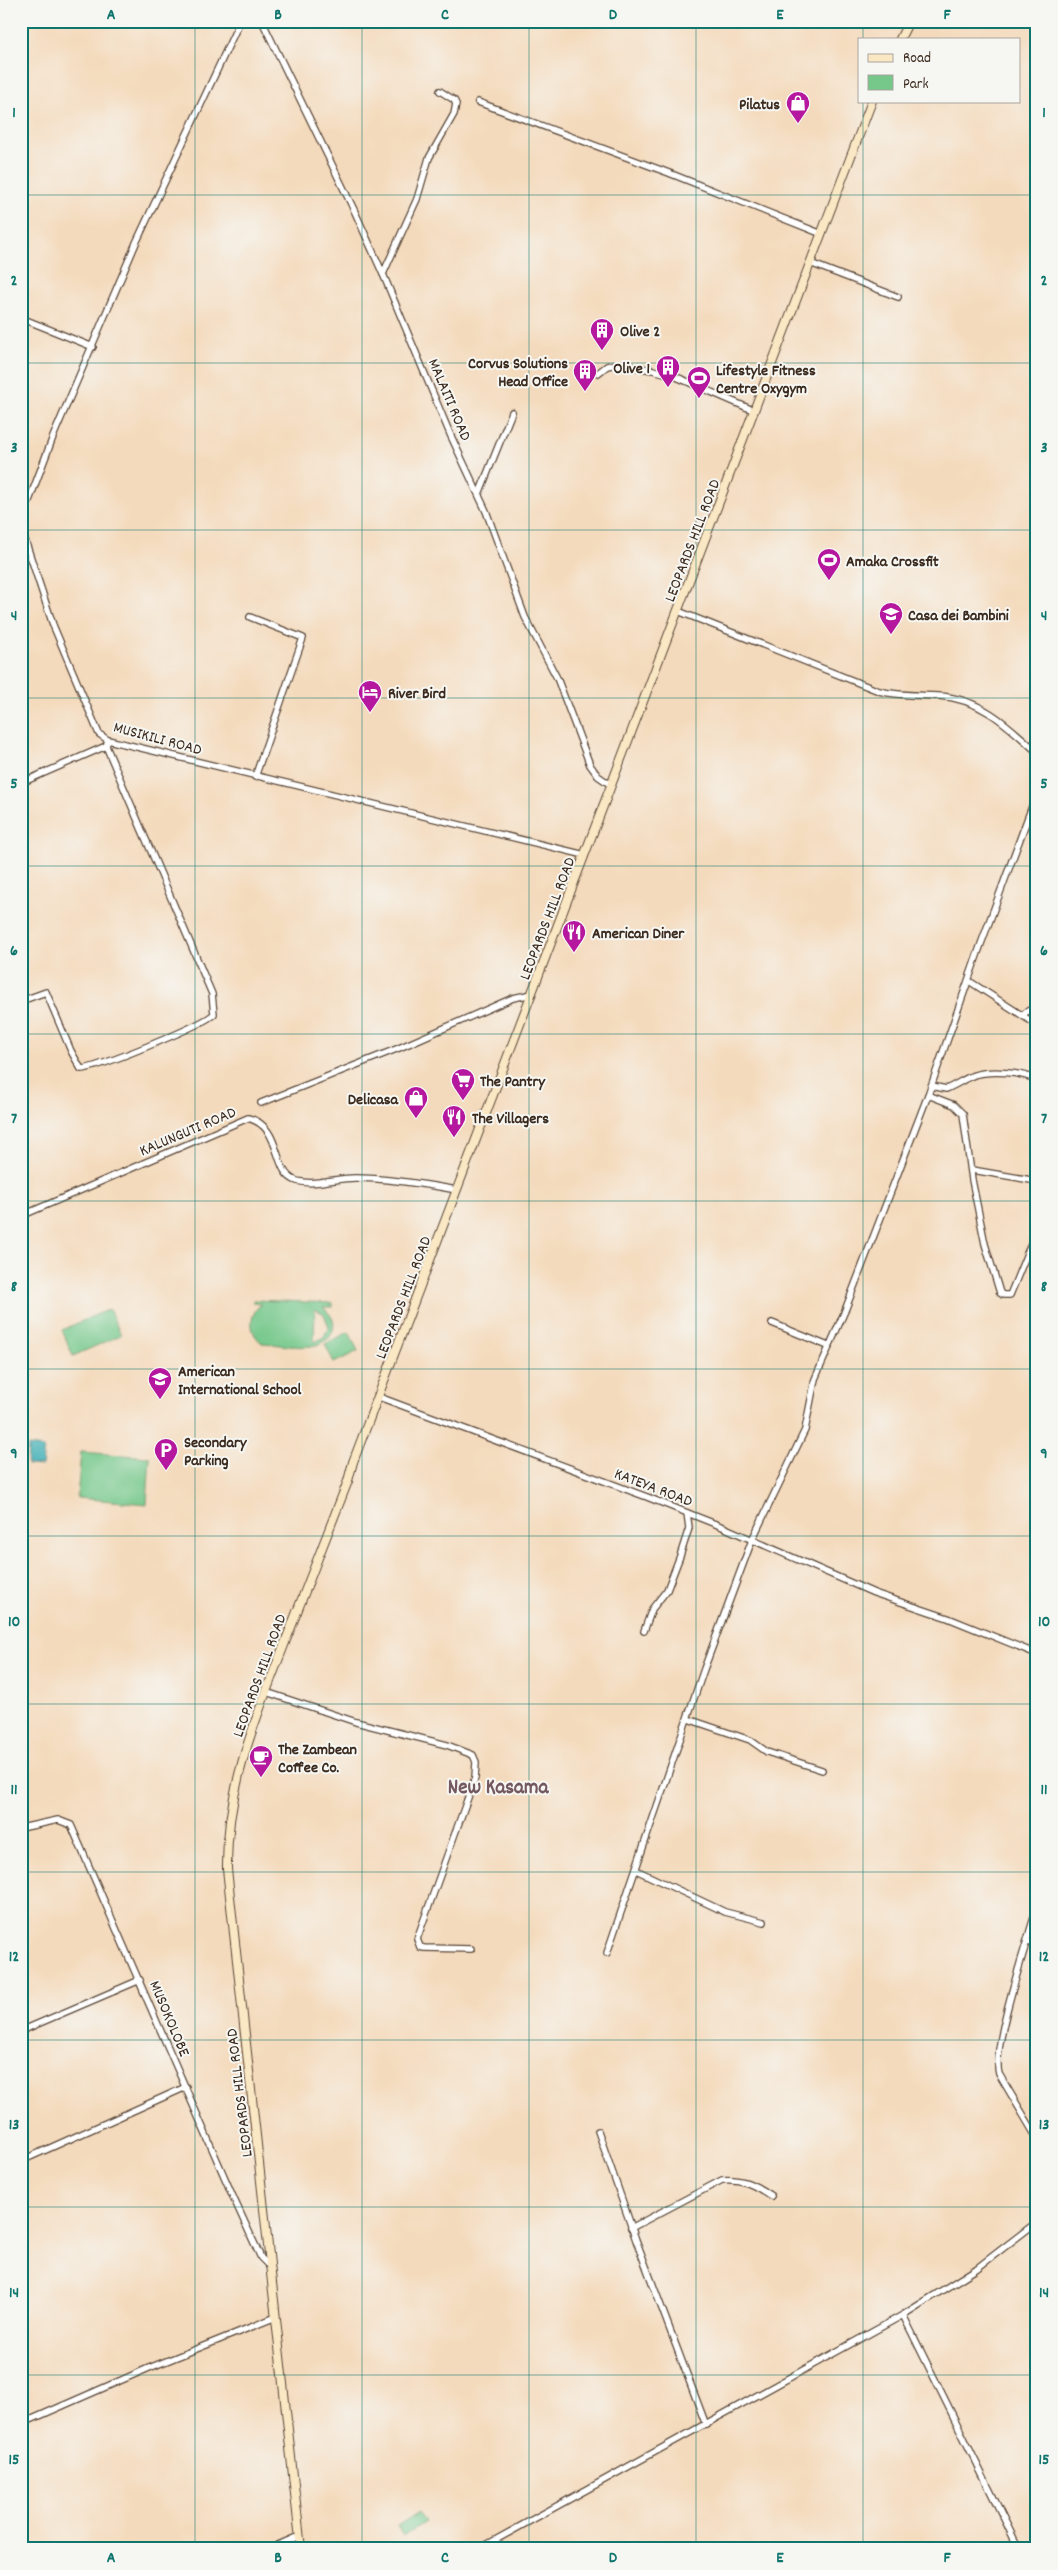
<svg xmlns="http://www.w3.org/2000/svg" width="1058" height="2570" font-family="Dekko,sans-serif">
<style>
.green{fill:#75c78a;stroke:#587854;fill-rule:evenodd}
.water{fill:#39acb2;stroke:#3a6b68}
.lines{fill:none;stroke-linecap:round;stroke-linejoin:round}
.street-casing{stroke:#574436;stroke-width:8}
.secondary-casing{stroke:#574436;stroke-width:10}
.street{stroke:#fff;stroke-width:5.5}
.secondary{stroke:#fae7c3;stroke-width:8}
.grid{fill:none;stroke:#0f766e;stroke-width:1;stroke-opacity:0.55}
.labels{text-anchor:middle;stroke-width:4;stroke-linejoin:round;paint-order:stroke}
.poi-label{font-size:16px;font-weight:bold;fill:#3b2a1e;stroke:#f6f6f2;text-anchor:start}
.street-label{font-size:16px;fill:#3b2a1e;stroke:#f6f6f2}
.district-label{font-size:21px;font-weight:bold;fill:#745961;stroke:#f6f6f2}
.neatline{fill:none;stroke:#0f766e;stroke-width:2}
.grid-label{font-size:16px;text-anchor:middle;font-weight:bold;fill:#0f766e}
</style>
<rect width="100%" height="100%" fill="#f6f6f2"/>
<filter id="ink" filterUnits="userSpaceOnUse"><feTurbulence type="fractalNoise" baseFrequency=".02" numOctaves="2"/><feDisplacementMap in="SourceGraphic" scale="10" xChannelSelector="R" yChannelSelector="G"/><feConvolveMatrix kernelMatrix="1 2 1 2 8 2 1 2 1" color-interpolation-filters="sRGB"/></filter>
<filter id="wash" filterUnits="userSpaceOnUse"><feTurbulence type="fractalNoise" baseFrequency=".0096" numOctaves="4" result="noise"/><feDisplacementMap in="SourceGraphic" scale="20" xChannelSelector="R" yChannelSelector="G"/><feGaussianBlur stdDeviation="1.12" result="paint"/><feColorMatrix in="noise" values="0 0 0 0 0 0 0 0 0 0 0 0 0 0 0 0 0 1.4 0 .05"/><feComposite in="paint" operator="in"/></filter>
<g filter="url(#wash)">
<rect width="100%" height="100%" fill="#f4dabc"/>
<g class="green">
<path d="M253 1300 333 1303V1307H323C330 1314 336 1320 333 1330 326 1356 281 1344 262 1343 248 1332 249 1315 261 1304L253 1303ZM315 1309 324 1314 329 1327 323 1338 314 1342Z"/>
<polygon points="109,1309 121,1335 73,1356 62,1330"/>
<polygon points="349,1332 358,1351 334,1363 325,1344"/>
<polygon points="81,1452 150,1457 147,1504 77,1498"/>
<polygon points="419,2512 425,2522 403,2536 397,2526"/>
</g>
<polygon class="water" points="28,1446 44,1448 42,1466 27,1465"/>
</g>
<g filter="url(#ink)">
<g class="lines">
<g class="street-casing">
<g id="street">
<polyline points="240,21 136,243 53,437 24,514 22,523 24,537 53,625 99,734 108,740 585,855"/>
<polyline points="262,21 355,212 383,274 450,434 486,511 525,617 557,678 590,765 598,776 611,785"/>
<polyline points="478,102 669,173 822,234"/>
<polyline points="810,263 898,297"/>
<polyline points="383,274 417,199 429,158 454,114 456,104 454,100 440,91"/>
<polyline points="21,318 93,347"/>
<polyline points="598,373 607,366 616,364 653,370 672,375 755,411"/>
<polyline points="479,494 512,412"/>
<path d="M678 611 879 691C899 696 917 695 938 696 980 698 1008 725 1037 752"/>
<polyline points="250,617 303,638 255,777"/>
<polyline points="21,783 106,746"/>
<polyline points="969,981 1037,1025"/>
<path d="M21 1001 46 992 71 1051 81 1069C96 1069 203 1025 214 1014L212 994 106 746 108 740"/>
<polyline points="1022,1015 1037,1005"/>
<path d="M932 1086 946 1089C956 1085 964 1079 974 1075 990 1070 1022 1072 1037 1080"/>
<polyline points="928,1095 954,1105 963,1114 972,1180 985,1244 1000,1293 1003,1295 1010,1295 1037,1229"/>
<polyline points="261,1103 399,1048 513,998 532,994"/>
<polyline points="972,1170 1037,1181"/>
<path d="M21 1216 248 1118C284 1127 271 1173 297 1181 315 1186 336 1178 355 1178 388 1178 424 1184 457 1190"/>
<polyline points="772,1323 828,1346"/>
<polyline points="379,1397 647,1497 723,1527 874,1593 948,1618 1037,1654"/>
<polyline points="644,1631 652,1609 667,1590 680,1556 689,1528 687,1513"/>
<polyline points="266,1692 356,1722 447,1745 473,1755 476,1762 475,1778 417,1939 420,1947 424,1948 471,1949"/>
<polyline points="688,1719 750,1740 767,1752 822,1770"/>
<polyline points="21,1828 58,1820 71,1825 234,2199 261,2258 270,2267"/>
<polyline points="636,1870 725,1912 764,1922"/>
<path d="M1037 1907C1028 1940 991 2047 999 2074L1037 2138"/>
<polyline points="1028,1942 1037,1945"/>
<polyline points="607,1953 704,1669 752,1540 805,1430 815,1379 844,1313 928,1095 981,944 1037,793"/>
<polyline points="21,2031 140,1980"/>
<polyline points="598,2131 636,2240 706,2425"/>
<polyline points="21,2161 186,2087"/>
<path d="M631 2228 722 2180C742 2178 755 2185 771 2196"/>
<polyline points="903,2315 1019,2549"/>
<polyline points="21,2424 149,2368 276,2317"/>
<polyline points="269,2549 299,2536"/>
<polyline points="479,2549 903,2315 976,2269 1037,2222"/>
</g>
</g>
<g class="secondary-casing">
<g id="secondary">
<polyline points="900,39 909,21"/>
<path d="M301 2549 227 1869C226 1787 257 1715 286 1640 307 1587 327 1534 348 1481L353 1462 872 101"/>
</g>
</g>
<use href="#street" class="street"/>
<use href="#secondary" class="secondary"/>
</g>
</g>
<path class="grid" d="M195 21V2549M362 21V2549M529 21V2549M696 21V2549M863 21V39M863 101V2549M21 195H1037M21 363H1037M21 530H1037M21 698H1037M21 866H1037M21 1034H1037M21 1201H1037M21 1369H1037M21 1536H1037M21 1704H1037M21 1872H1037M21 2040H1037M21 2207H1037M21 2375H1037"/>
<defs>
<g id="shop-pin" transform="scale(1.25)"><path d="M0 17L-7.5 6A9.5 9.5 0 1 1 7.5 6Z" fill="#b5179e" stroke="#f6f6f2"/><path d="M-5-2.5h2.3a2.7 3.5 0 0 1 5.4 0H5L5.5 6h-11ZM-1.5-2.5h3a1.5 2.3 0 0 0-3 0Z" fill="#fff"/></g>
<g id="building-pin" transform="scale(1.25)"><path d="M0 17L-7.5 6A9.5 9.5 0 1 1 7.5 6Z" fill="#b5179e" stroke="#f6f6f2"/><path d="M-4-6H4V6H1V3H-1V6H-4ZM-2.5-4.3h1.7v1.8h-1.7ZM.8-4.3h1.7v1.8H.8ZM-2.5-1h1.7V.8h-1.7ZM.8-1h1.7V.8H.8Z" fill="#fff"/></g>
<g id="stadium-pin" transform="scale(1.25)"><path d="M0 17L-7.5 6A9.5 9.5 0 1 1 7.5 6Z" fill="#b5179e" stroke="#f6f6f2"/><path d="M0-5a6.5 5 0 1 0 0 10a6.5 5 0 1 0 0-10ZM-3.5-1.8h7v3.6h-7Z" fill="#fff"/></g>
<g id="school-pin" transform="scale(1.25)"><path d="M0 17L-7.5 6A9.5 9.5 0 1 1 7.5 6Z" fill="#b5179e" stroke="#f6f6f2"/><path d="M0-5L7-2L0 1L-7-2ZM-4 1L0 2.5L4 1V4Q0 6-4 4Z" fill="#fff"/></g>
<g id="hotel-pin" transform="scale(1.25)"><path d="M0 17L-7.5 6A9.5 9.5 0 1 1 7.5 6Z" fill="#b5179e" stroke="#f6f6f2"/><path d="M-6-4.5h1.5V1H6V5H4.5V3h-9V5H-6ZM-4 0a1.8 1.8 0 1 1 3.6 0ZM.5 0V-2.5h3Q6-2.5 6 0Z" fill="#fff"/></g>
<g id="restaurant-pin" transform="scale(1.25)"><path d="M0 17L-7.5 6A9.5 9.5 0 1 1 7.5 6Z" fill="#b5179e" stroke="#f6f6f2"/><path d="M-5-6h1v4h1v-4h1v4h1v-4h1v5L-1.5 .5V6h-2V.5L-5-1ZM5-6V6H3V1.5H1.5Q1.5-4 5-6Z" fill="#fff"/></g>
<g id="supermarket-pin" transform="scale(1.25)"><path d="M0 17L-7.5 6A9.5 9.5 0 1 1 7.5 6Z" fill="#b5179e" stroke="#f6f6f2"/><path d="M-6-5.5h2.5l.6 2H6L4.5 2H-2.5L-4.4-4H-6ZM-1.5 3.2a1.3 1.3 0 1 0 .1 0ZM3 3.2a1.3 1.3 0 1 0 .1 0Z" fill="#fff"/></g>
<g id="parking-pin" transform="scale(1.25)"><path d="M0 17L-7.5 6A9.5 9.5 0 1 1 7.5 6Z" fill="#b5179e" stroke="#f6f6f2"/><path d="M-3.5-5.5H1a3.5 3.5 0 0 1 0 7H-1V5.5H-3.5ZM-1-3.4V-.6H.8a1.4 1.4 0 0 0 0-2.8Z" fill="#fff"/></g>
<g id="cafe-pin" transform="scale(1.25)"><path d="M0 17L-7.5 6A9.5 9.5 0 1 1 7.5 6Z" fill="#b5179e" stroke="#f6f6f2"/><path d="M-5.5-4.5H6V0H3Q3 3.5 0 3.5H-2.5Q-5.5 3.5-5.5 0ZM3-3.2v2h1.7v-2ZM-6 4.5H4V6H-6Z" fill="#fff"/></g>
</defs>
<g fill-rule="evenodd">
<use href="#shop-pin" x="798" y="103"/>
<use href="#building-pin" x="602" y="330"/>
<use href="#building-pin" x="668" y="367"/>
<use href="#building-pin" x="585" y="371"/>
<use href="#stadium-pin" x="699" y="378"/>
<use href="#stadium-pin" x="829" y="560"/>
<use href="#school-pin" x="891" y="614"/>
<use href="#hotel-pin" x="370" y="692"/>
<use href="#restaurant-pin" x="574" y="932"/>
<use href="#supermarket-pin" x="463" y="1080"/>
<use href="#shop-pin" x="416" y="1098"/>
<use href="#restaurant-pin" x="454" y="1117"/>
<use href="#school-pin" x="160" y="1379"/>
<use href="#parking-pin" x="166" y="1450"/>
<use href="#cafe-pin" x="261" y="1757"/>
</g>
<g class="labels">
<g class="poi-label">
<text x="780" y="109" text-anchor="end">Pilatus</text>
<text x="620" y="336">Olive 2</text>
<text x="568" y="368" text-anchor="end">Corvus Solutions<tspan x="568" dy="18">Head Office</tspan></text>
<text x="650" y="373" text-anchor="end">Olive 1</text>
<text x="716" y="375">Lifestyle Fitness<tspan x="716" dy="18">Centre Oxygym</tspan></text>
<text x="846" y="566">Amaka Crossfit</text>
<text x="908" y="620">Casa dei Bambini</text>
<text x="388" y="698">River Bird</text>
<text x="592" y="938">American Diner</text>
<text x="480" y="1086">The Pantry</text>
<text x="398" y="1104" text-anchor="end">Delicasa</text>
<text x="472" y="1123">The Villagers</text>
<text x="178" y="1376">American<tspan x="178" dy="18">International School</tspan></text>
<text x="184" y="1447">Secondary<tspan x="184" dy="18">Parking</tspan></text>
<text x="278" y="1754">The Zambean<tspan x="278" dy="18">Coffee Co.</tspan></text>
</g>
<g class="street-label">
<text transform="translate(451 399) rotate(67)" y="6">MALAITI ROAD</text>
<text transform="translate(691 540) rotate(-69)" y="6">LEOPARDS HILL ROAD</text>
<text transform="translate(158 737) rotate(15)" y="6">MUSIKILI ROAD</text>
<text transform="translate(546 918) rotate(-69)" y="6">LEOPARDS HILL ROAD</text>
<text transform="translate(187 1130) rotate(-23)" y="6">KALUNGUTI ROAD</text>
<text transform="translate(402 1297) rotate(-69)" y="6">LEOPARDS HILL ROAD</text>
<text transform="translate(654 1486) rotate(21)" y="6">KATEYA ROAD</text>
<text transform="translate(258 1675) rotate(-70)" y="6">LEOPARDS HILL ROAD</text>
<text transform="translate(171 2018) rotate(67)" y="6">MUSOKOLOBE</text>
<text transform="translate(238 2093) rotate(-97)" y="6">LEOPARDS HILL ROAD</text>
</g>
<g class="district-label">
<text x="498" y="1793">New Kasama</text>
</g>
</g>
<rect width="1058" height="2570" fill="none" stroke="#f6f6f2" stroke-width="55"/>
<rect x="858" y="38" width="162" height="65" fill="#f6f6f2" stroke="#aba49d"/>
<rect x="868" y="54" width="25" height="8" fill="#fae7c3" stroke="#aba49d"/>
<text x="903" y="62" font-size="15" fill="#3b2a1e">Road</text>
<rect x="868" y="75" width="25" height="15" fill="#75c78a" stroke="#aba49d"/>
<text x="903" y="88" font-size="15" fill="#3b2a1e">Park</text>
<rect x="28" y="28" width="1002" height="2514" class="neatline"/>
<g class="grid-label">
<text x="111" y="19">A</text>
<text x="278" y="19">B</text>
<text x="445" y="19">C</text>
<text x="613" y="19">D</text>
<text x="780" y="19">E</text>
<text x="947" y="19">F</text>
<text x="14" y="117">1</text>
<text x="1044" y="117">1</text>
<text x="14" y="285">2</text>
<text x="1044" y="285">2</text>
<text x="14" y="452">3</text>
<text x="1044" y="452">3</text>
<text x="14" y="620">4</text>
<text x="1044" y="620">4</text>
<text x="14" y="788">5</text>
<text x="1044" y="788">5</text>
<text x="14" y="955">6</text>
<text x="1044" y="955">6</text>
<text x="14" y="1123">7</text>
<text x="1044" y="1123">7</text>
<text x="14" y="1291">8</text>
<text x="1044" y="1291">8</text>
<text x="14" y="1458">9</text>
<text x="1044" y="1458">9</text>
<text x="14" y="1626">10</text>
<text x="1044" y="1626">10</text>
<text x="14" y="1794">11</text>
<text x="1044" y="1794">11</text>
<text x="14" y="1961">12</text>
<text x="1044" y="1961">12</text>
<text x="14" y="2129">13</text>
<text x="1044" y="2129">13</text>
<text x="14" y="2297">14</text>
<text x="1044" y="2297">14</text>
<text x="14" y="2464">15</text>
<text x="1044" y="2464">15</text>
<text x="111" y="2562">A</text>
<text x="278" y="2562">B</text>
<text x="445" y="2562">C</text>
<text x="613" y="2562">D</text>
<text x="780" y="2562">E</text>
<text x="947" y="2562">F</text>
</g>
</svg>
